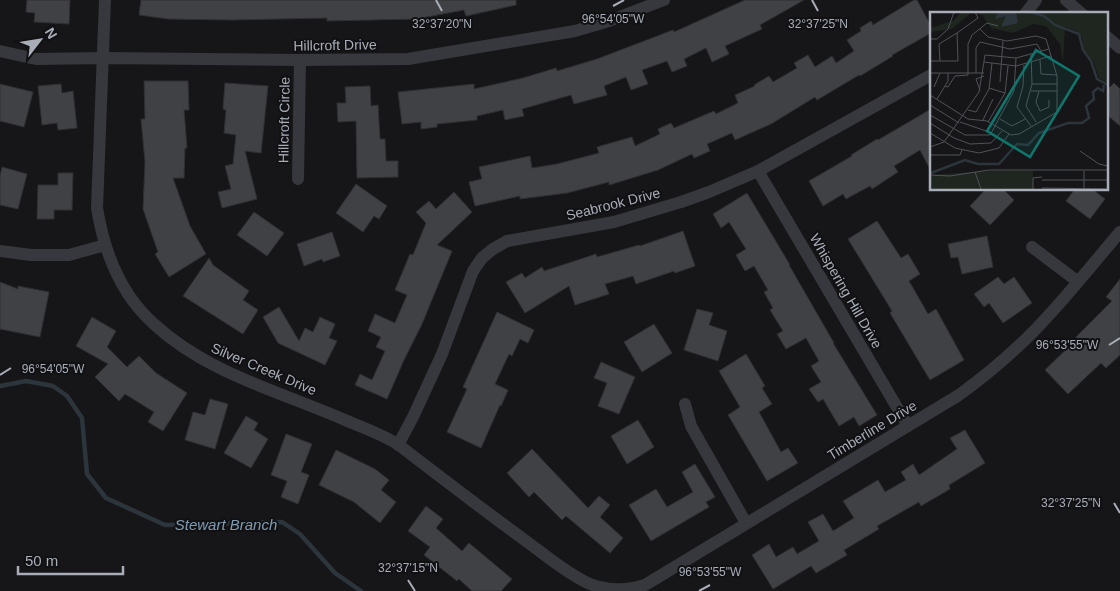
<svg xmlns="http://www.w3.org/2000/svg" width="1120" height="591" font-family="Arial,sans-serif">
<style>
.lines{fill:none;stroke-linecap:round;stroke-linejoin:round}
.stream{stroke:#2c353c;stroke-width:4.5}
.building{fill:#404145;stroke:#303034}
.minor{stroke:#37383d;stroke-width:12}
.ticks{fill:none;stroke:#a8adb8;stroke-width:2}
.labels{text-anchor:middle;stroke-width:4;stroke-linejoin:round;paint-order:stroke}
.street-label{font-size:14px;fill:#a8adb8;stroke:#111113}
.water-label{font-size:15px;font-style:italic;fill:#7f9bb3;stroke:#111113}
.inset-river{fill:none;stroke:#2c353c;stroke-width:2.5}
.inset-road{fill:none;stroke:#505258;stroke-width:1}
.view{fill:#0f766e;fill-opacity:0.15;stroke:#0f766e;stroke-width:2.5}
.inset-edge{fill:none;stroke:#a8adb8;stroke-width:2.5}
.ticks-label{font-size:12px;text-anchor:middle;fill:#a8adb8;stroke:#111113;stroke-width:4;stroke-linejoin:round;paint-order:stroke}
</style>
<rect width="100%" height="100%" fill="#161618"/>
<g class="lines">
<polyline class="stream" points="0,386 26,381 53,386 67,396 82,418 87,474 106,498 165,525 282,522 300,534 335,573 361,591"/>
</g>
<g class="building">
<polygon points="27,0 70,0 69,24 34,22 35,13 26,12"/>
<polygon points="141,0 516,0 516,5 466,16 464,10 416,19 327,21 327,18 232,20 168,19 139,15"/>
<polygon points="745,0 804,0 760,25 762,29 725,46 729,54 712,62 706,48 684,59 687,66 672,72 667,61 642,70 648,84 631,90 626,77 604,86 607,95 574,104 571,95 522,109 524,116 505,120 503,110 477,116 477,120 437,124 437,127 421,129 421,122 402,124 398,92 474,84 474,89 523,78 556,68 557,71 597,59 673,30 674,32"/>
<polygon points="914,0 917,0 931,26 931,33 892,55 893,56 860,76 859,75 817,100 815,97 771,124 735,140 732,133 707,144 710,151 694,158 692,154 658,170 609,185 609,182 567,193 520,199 520,196 475,206 469,182 482,179 479,167 530,156 532,168 557,164 599,153 597,147 632,137 635,146 660,134 658,129 671,123 674,128 714,111 716,114 738,103 735,95 755,86 754,85 769,76 773,82 797,68 794,63 808,55 815,67 832,56 836,63 854,51 847,40 861,31 860,28 871,21 873,25"/>
<polygon points="144,81 188,81 189,110 184,110 187,148 185,148 184,178 173,178 190,226 206,254 169,277 155,254 158,252 143,209 145,162 141,119 145,119"/>
<polygon points="225,83 268,86 261,153 245,151 257,199 222,208 218,192 231,189 225,166 233,164 236,135 224,133 226,110 223,109"/>
<polygon points="1114,83 1120,89 1120,126 1106,114 1106,91"/>
<polygon points="0,84 33,92 24,127 0,121"/>
<polygon points="61,84 62,93 73,91 77,128 58,130 57,123 42,125 38,86"/>
<polygon points="370,86 371,106 378,105 380,139 385,139 386,161 398,161 398,177 357,178 356,121 338,122 337,103 346,103 345,87"/>
<polygon points="931,109 931,171 920,150 894,166 898,172 872,189 870,186 846,199 843,194 823,206 809,181 852,156 851,155 877,139 878,140"/>
<polygon points="2,167 27,174 18,209 0,205 0,176"/>
<polygon points="58,173 73,173 72,210 54,210 54,219 37,219 38,185 58,185"/>
<polygon points="356,184 387,206 379,219 374,216 363,232 336,213"/>
<polygon points="986,189 1003,189 1014,200 990,225 970,206"/>
<polygon points="1075,189 1092,189 1105,199 1090,219 1066,201"/>
<polygon points="454,192 472,212 437,245 452,251 422,324 404,360 387,399 355,385 360,374 372,380 385,351 376,347 381,337 368,331 375,314 395,323 407,295 395,290 410,254 413,255 426,223 416,212 429,201 436,209"/>
<polygon points="747,193 790,265 789,265 834,343 833,343 877,415 859,426 854,417 839,426 823,399 818,402 809,389 821,382 811,366 819,361 806,338 786,349 777,334 783,331 770,310 773,308 764,292 768,290 754,266 745,271 736,255 746,249 729,222 721,228 713,214"/>
<polygon points="254,212 284,233 267,256 237,235"/>
<polygon points="877,221 901,258 908,254 920,274 909,281 928,314 936,309 964,360 930,380 890,313 892,311 848,239"/>
<polygon points="683,231 695,266 675,273 674,271 636,284 633,276 605,284 609,294 575,305 569,286 525,313 506,282 522,273 525,278 542,267 544,271 596,254 597,257 639,245 640,246"/>
<polygon points="332,232 340,256 323,262 322,259 304,266 297,244"/>
<polygon points="987,236 993,267 962,274 958,257 951,258 948,244"/>
<polygon points="209,258 213,265 249,291 243,300 258,310 243,334 183,296"/>
<polygon points="998,277 1004,284 1014,277 1032,303 1003,323 989,303 984,307 974,294"/>
<polygon points="1120,279 1120,355 1106,368 1101,363 1068,394 1045,370 1077,339 1076,337 1112,301 1106,297"/>
<polygon points="0,282 18,289 18,286 49,292 40,337 0,329"/>
<polygon points="279,307 299,341 305,328 313,332 320,317 335,324 329,338 337,341 325,365 278,343 263,317"/>
<polygon points="697,309 713,313 709,325 727,331 718,361 684,350"/>
<polygon points="497,312 534,330 528,343 520,339 512,356 509,354 495,384 508,390 501,406 500,405 481,448 447,432 467,389 463,387"/>
<polygon points="92,317 116,331 107,347 127,367 139,356 156,373 187,393 163,431 148,422 154,412 125,394 119,401 95,377 108,364 76,346"/>
<polygon points="654,324 672,353 642,372 624,342"/>
<polygon points="746,354 765,386 762,388 772,404 759,412 781,452 788,448 798,463 767,481 728,415 740,407 719,371"/>
<polygon points="601,362 635,377 619,414 598,406 607,383 594,378"/>
<polygon points="210,399 228,404 215,449 185,440 193,412 205,415"/>
<polygon points="246,416 258,423 254,430 268,439 251,468 224,453"/>
<polygon points="638,420 654,447 627,464 611,436"/>
<polygon points="965,430 985,463 949,485 950,489 921,506 919,502 877,526 879,529 844,550 847,555 816,573 811,566 773,589 752,555 769,544 776,557 793,547 797,554 819,541 808,522 823,514 833,531 854,518 843,501 878,480 885,492 906,480 901,472 913,464 919,475 957,449 950,438"/>
<polygon points="286,434 312,444 301,472 309,475 298,504 281,497 287,481 271,475"/>
<polygon points="532,449 588,508 599,496 610,505 600,517 623,538 610,553 566,516 562,520 534,492 529,497 507,473"/>
<polygon points="336,450 375,469 389,480 381,490 396,502 380,523 354,502 319,485"/>
<polygon points="695,464 715,497 706,502 709,507 651,541 629,505 656,489 667,507 693,492 682,472"/>
<polygon points="426,506 443,519 436,528 462,551 469,543 512,579 501,591 472,591 459,579 457,581 424,555 430,547 408,531"/>
</g>
<g class="lines">
<g class="minor">
<path d="M105 0 97 208C104 251 120 294 154 324 208 374 279 391 345 420 363 428 385 435 400 446 443 479 486 512 530 544 546 556 572 577 590 584 609 591 626 591 645 585L959 395C985 376 1009 356 1032 333 1063 302 1091 266 1120 232"/>
<polyline points="1066,0 1082,14"/>
<polyline points="1025,14 1036,0"/>
<polyline points="1106,36 1120,48"/>
<polyline points="0,51 36,59 104,58 300,60 408,59 575,31 609,21 664,0"/>
<polyline points="758,171 908,426"/>
<polyline points="298,179 300,60"/>
<polyline points="1032,247 1077,281"/>
<polyline points="0,251 31,255 69,255 105,245"/>
<polyline points="685,404 691,426 746,523"/>
<polyline points="398,445 413,417 442,354 473,271 482,258 493,249 507,241 614,222 681,202 709,192 758,171 931,75"/>
</g>
</g>
<path class="ticks" d="M436 0 442 11M812 0 818 11M613 6 624 0M1109 345 1120 338M0 375 11 368M1114 503 1120 513M408 580 415 591M699 591 710 585"/>
<g class="labels">
<g class="street-label">
<text transform="translate(335 45) rotate(-1)" y="5">Hillcroft Drive</text>
<text transform="translate(284 120) rotate(-89)" y="5">Hillcroft Circle</text>
<text transform="translate(613 204) rotate(-14)" y="5">Seabrook Drive</text>
<text transform="translate(846 291) rotate(60)" y="5">Whispering Hill Drive</text>
<text transform="translate(264 369) rotate(23)" y="5">Silver Creek Drive</text>
<text transform="translate(872 430) rotate(-31)" y="5">Timberline Drive</text>
</g>
<g class="water-label">
<text x="226" y="530">Stewart Branch</text>
</g>
</g>
<g transform="translate(930 12)">
<rect width="178" height="178" fill="#161618"/>
<path d="M31 0H42L22 17 0 20V16L23 9ZM44 0H177V71L169 66 163 49 153 37 152 25 146 19 135 15 133 51 130 32 116 14 103 12 83 21 61 16 53 4ZM54 159H103V177H0V163Z" fill="#1e261f"/>
<path d="M68 0H86L88 11 71 15 76 4 65 7Z" fill="#2c353c"/>
<path class="inset-river" d="M100 0 114 4 125 13 149 22 153 38 161 49 167 67 178 73M1 161 35 148 48 152H69L87 132 98 133 109 121 138 111H152L159 106 156 94 164 87 163 80 168 76 173 79 174 73"/>
<path class="inset-road" d="M0 27H7L18 17 24 0M101 42 102 72 96 94 106 110M110 48 111 62 127 63M0 49H28L27 21 48 6 45 0M10 49 9 32 27 21M54 50 86 54 121 44M94 53 93 74 87 95 101 114M0 61H54M46 61V36L50 30 80 37 107 32 111 39M70 70 73 29M102 72H127M15 74 18 75 25 64 38 63V32L42 23 57 11 68 14M4 75 10 61M59 76 75 81M50 78 46 67 54 64M101 79H127M109 79 106 90 110 99 119 95V88M0 83 38 107 57 109 81 123 89 122 127 100V64L116 27 106 24 77 29 58 25 50 17M7 87 18 69V61M0 93 29 111M38 98 46 100 59 77 62 51M0 103 35 123H60L84 79 86 46M70 107 82 114 95 107M53 108 63 87M30 110 62 121M58 110 75 81 78 54M0 111 24 126 40 132 61 131 72 119M0 121 25 136 49 141 69 136 79 122M0 135 14 130 49 80 55 43 86 46 119 37M150 139 169 152 178 154M0 143H30L32 138M154 159V176M45 160 51 177M0 163 20 164 59 158H178M112 168H178M112 176 176 177M103 177V166L112 165"/>
<path class="view" d="M106 38 149 64 100 145 57 119Z"/>
<rect width="178" height="178" class="inset-edge"/>
</g>
<g class="ticks-label">
<text x="613" y="23">96°54'05"W</text>
<text x="442" y="28">32°37'20"N</text>
<text x="818" y="28">32°37'25"N</text>
<text x="1067" y="349">96°53'55"W</text>
<text x="53" y="373">96°54'05"W</text>
<text x="1071" y="507">32°37'25"N</text>
<text x="408" y="572">32°37'15"N</text>
<text x="710" y="576">96°53'55"W</text>
</g>
<g transform="translate(40 40) rotate(59)" stroke="#111113" stroke-width="4" paint-order="stroke">
<path d="M0-4L9 19L0 12L-9 19Z" fill="#a8adb8"/>
<text y="-8" font-size="14" font-weight="bold" text-anchor="middle" fill="#a8adb8">N</text>
</g>
<path d="M18 566v8h105v-8" fill="none" stroke="#a8adb8" stroke-width="2.5"/>
<text x="25" y="566" font-size="15" fill="#a8adb8" stroke="#111113" stroke-width="4" paint-order="stroke">50 m</text>
</svg>
